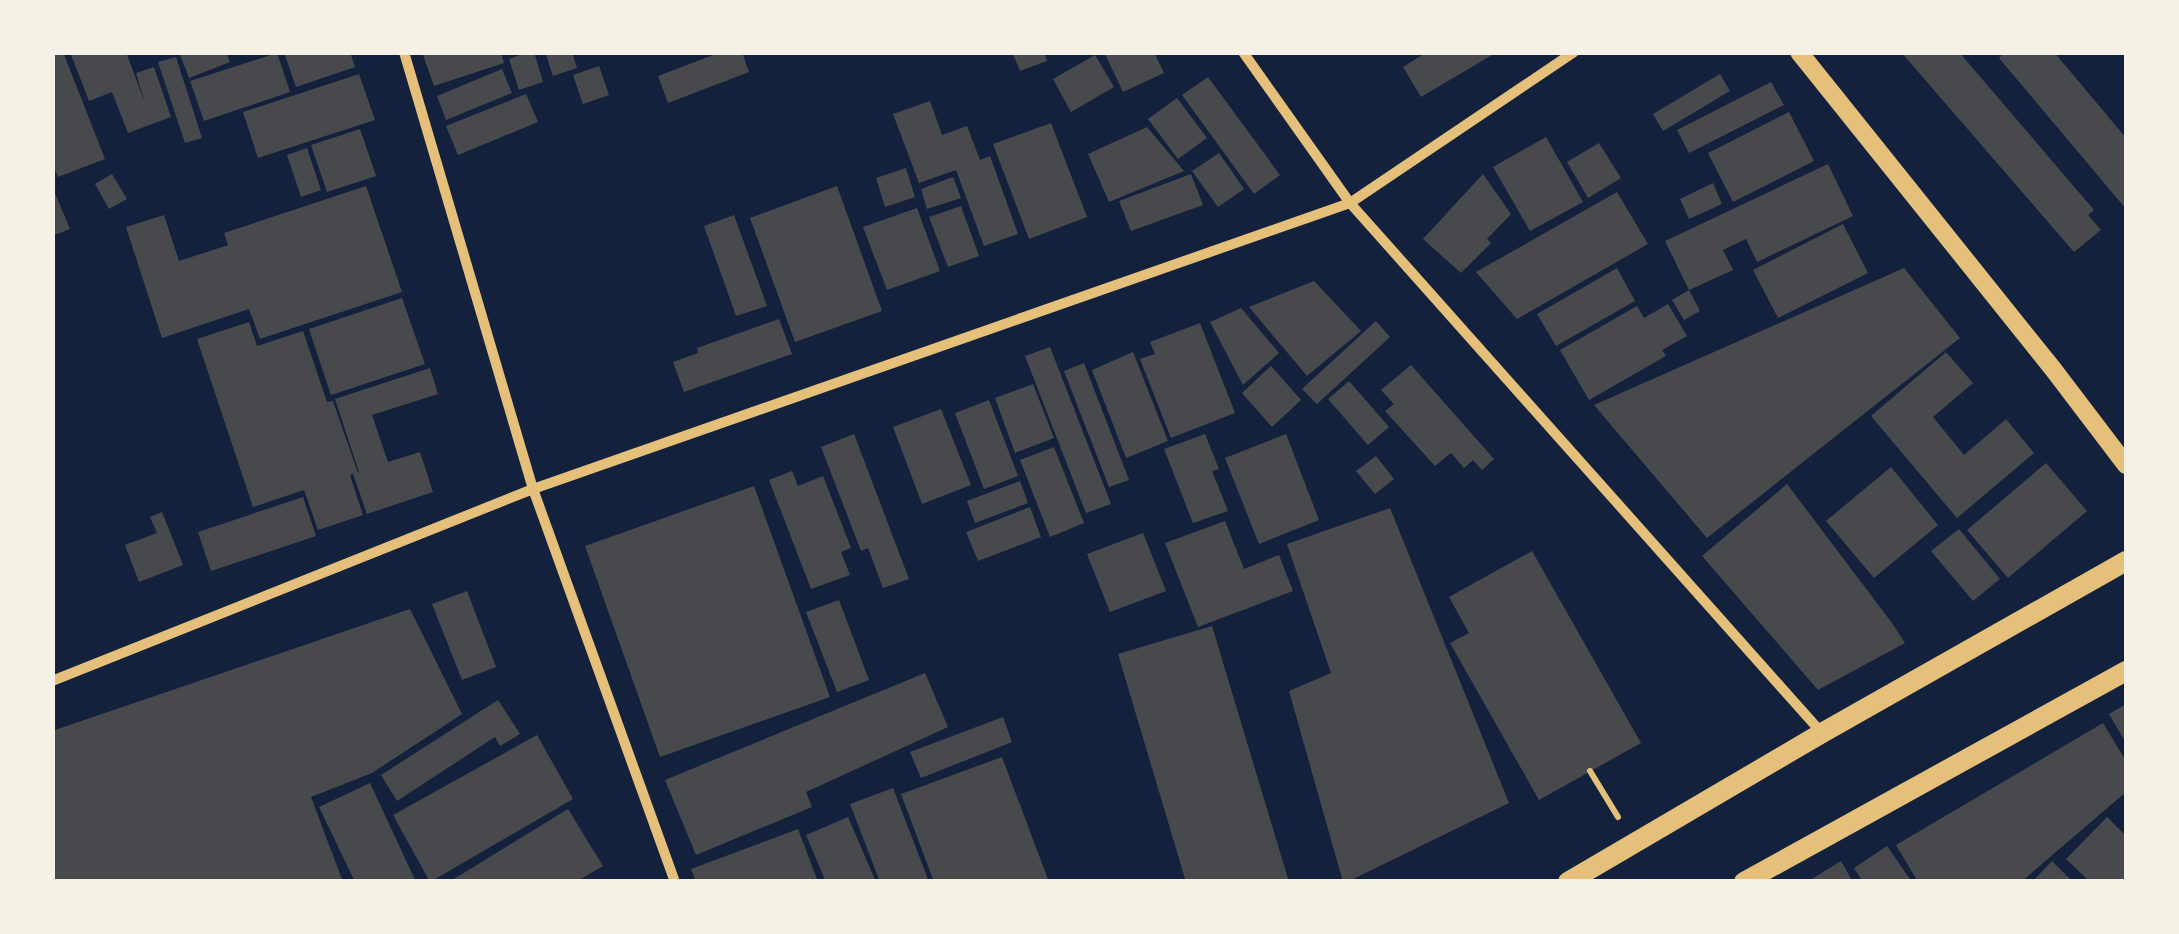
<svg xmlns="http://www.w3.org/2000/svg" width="2179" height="934" font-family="'DejaVu Sans',sans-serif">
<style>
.building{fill:#48494c}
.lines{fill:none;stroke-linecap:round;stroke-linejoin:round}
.path{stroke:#e5c07b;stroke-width:6}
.minor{stroke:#e5c07b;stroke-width:10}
.tertiary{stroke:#e5c07b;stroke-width:18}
.secondary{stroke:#e5c07b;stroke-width:20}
</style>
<rect width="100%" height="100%" fill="#14213d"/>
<g class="building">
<polygon points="52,52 63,52 105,159 58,177 52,163"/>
<polygon points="70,52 126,52 145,103 136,73 154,67 171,117 128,133 112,92 89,101"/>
<polygon points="179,52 226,52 230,62 189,78"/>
<polygon points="284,52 350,52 355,67 296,87"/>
<polygon points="422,52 501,52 504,63 434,86"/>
<polygon points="528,52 534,52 543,82 519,90 509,59"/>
<polygon points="545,52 572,52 577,68 553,76"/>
<polygon points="721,52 742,52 749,72 668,103 658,76"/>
<polygon points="1012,52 1044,52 1047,61 1020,71"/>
<polygon points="1104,52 1154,52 1164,73 1123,92"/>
<polygon points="1427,52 1497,52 1421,97 1403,67"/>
<polygon points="1901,52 1959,52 2094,210 2088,215 2101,230 2074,252"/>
<polygon points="2005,52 2054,52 2126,138 2126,209 1999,58"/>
<polygon points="277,53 290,92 204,121 190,81"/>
<polygon points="1095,55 1114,87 1071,112 1053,79"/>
<polygon points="176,57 202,138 185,143 158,62"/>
<polygon points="599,66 609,95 583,104 573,75"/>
<polygon points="502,69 512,93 446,120 437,96"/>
<polygon points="359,74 375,120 258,158 243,112"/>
<polygon points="1720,74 1730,91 1663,131 1653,114"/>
<polygon points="1208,77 1280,175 1254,194 1182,95"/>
<polygon points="1771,82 1784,105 1689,153 1677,130"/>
<polygon points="526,94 538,122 458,155 446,126"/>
<polygon points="1177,98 1207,138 1178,159 1148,119"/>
<polygon points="930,101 942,135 967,126 980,160 990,156 1018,234 984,246 956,170 919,183 893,114"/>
<polygon points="1789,112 1814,161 1733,202 1708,153"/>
<polygon points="1051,123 1087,217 1029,239 993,144"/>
<polygon points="1147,127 1184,171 1109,202 1088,154"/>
<polygon points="360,129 376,176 327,192 311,145"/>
<polygon points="1546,137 1583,202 1530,231 1493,167"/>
<polygon points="1599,143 1621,178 1588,198 1567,162"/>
<polygon points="307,148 321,190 301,197 287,155"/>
<polygon points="1219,153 1244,189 1218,207 1192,171"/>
<polygon points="1828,164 1853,216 1757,262 1746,239 1723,250 1733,270 1689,290 1665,241"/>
<polygon points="906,168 915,197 885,207 876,178"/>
<polygon points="112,174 127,199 109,209 95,184"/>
<polygon points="1191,174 1203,205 1131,231 1119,201"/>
<polygon points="1483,174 1511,214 1487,239 1491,243 1461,273 1423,239"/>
<polygon points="953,177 961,198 927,209 921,189"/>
<polygon points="1713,183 1722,204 1689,219 1680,199"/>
<polygon points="52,186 70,229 52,236"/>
<polygon points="366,186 402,292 260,339 249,309 162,338 126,227 164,215 179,261 228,245 224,233"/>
<polygon points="837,186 882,311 795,342 750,218"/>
<polygon points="1617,192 1648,244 1517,319 1476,272"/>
<polygon points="961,206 979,256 948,267 929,217"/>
<polygon points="917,208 940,271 887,290 863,227"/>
<polygon points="734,215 767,306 736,316 704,226"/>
<polygon points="1843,224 1868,273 1778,318 1753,270"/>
<polygon points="1617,268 1635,301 1556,346 1537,314"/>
<polygon points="1904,268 1960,338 1707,538 1594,405"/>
<polygon points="1314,281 1361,331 1307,376 1249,307"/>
<polygon points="1689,290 1700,311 1684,320 1672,300"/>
<polygon points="402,298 425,364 331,395 309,329"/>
<polygon points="1668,304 1687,336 1662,350 1666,356 1589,400 1560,350 1637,306 1644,318"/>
<polygon points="1241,308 1279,353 1243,385 1210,322"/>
<polygon points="779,319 792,354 684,392 673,362 698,353 697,348"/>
<polygon points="1376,321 1390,337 1317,404 1302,389"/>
<polygon points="249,322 257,346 303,331 327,402 333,401 358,473 359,472 335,399 430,368 438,394 372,415 388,462 420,452 433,492 367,514 353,474 350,475 363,515 318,530 304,490 253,507 197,339"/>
<polygon points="1200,323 1235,413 1171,438 1140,359 1155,354 1150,342"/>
<polygon points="1050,347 1111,504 1086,513 1025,356"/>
<polygon points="1133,352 1168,441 1126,458 1092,370"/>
<polygon points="1946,352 1973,383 1933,417 1964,455 2006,419 2034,453 1957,518 1871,416"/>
<polygon points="1084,363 1129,480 1109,487 1064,371"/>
<polygon points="1411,365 1494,459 1482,470 1473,460 1464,468 1451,453 1435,466 1385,411 1394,404 1381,390"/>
<polygon points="1271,366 1301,400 1272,427 1242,393"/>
<polygon points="1349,381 1389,427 1368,445 1328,399"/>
<polygon points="1033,384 1054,438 1015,453 995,398"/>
<polygon points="989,400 1018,476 984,489 955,413"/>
<polygon points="941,409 971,485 922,504 893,427"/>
<polygon points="854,434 909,579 883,588 868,548 861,551 821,447"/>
<polygon points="1205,434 1219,469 1212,471 1228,511 1193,523 1164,449"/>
<polygon points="1286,434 1319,520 1259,544 1225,458"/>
<polygon points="1054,447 1084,523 1050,537 1020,460"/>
<polygon points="1376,456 1394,479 1375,494 1356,471"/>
<polygon points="2046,463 2087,511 2008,578 1967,530"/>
<polygon points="1891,467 1938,525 1874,578 1826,521"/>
<polygon points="792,471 798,486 823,476 851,548 841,552 850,575 811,589 769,480"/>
<polygon points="1020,481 1028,503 975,523 967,501"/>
<polygon points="1787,484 1892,623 1905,643 1818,690 1702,556"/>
<polygon points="754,486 830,697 660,757 585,546"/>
<polygon points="303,497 316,536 211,571 198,532"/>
<polygon points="1030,507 1041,537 978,561 966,532"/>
<polygon points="1390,508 1509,803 1347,882 1343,882 1289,691 1331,673 1287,544"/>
<polygon points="162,512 183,565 139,582 125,545 157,533 150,517"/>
<polygon points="1225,521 1244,569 1279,555 1293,591 1198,627 1165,543"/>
<polygon points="1959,529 2000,579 1973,601 1931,551"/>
<polygon points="1143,533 1166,591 1110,612 1087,554"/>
<polygon points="1532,551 1641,743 1539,800 1450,643 1469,633 1449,597"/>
<polygon points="467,591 496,667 462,680 432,604"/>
<polygon points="839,600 869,680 837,692 806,612"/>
<polygon points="410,609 462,714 372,773 311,797 343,882 52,882 52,731"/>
<polygon points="1212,626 1289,882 1186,882 1118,654"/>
<polygon points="925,673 948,727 806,792 812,807 696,855 665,780"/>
<polygon points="498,700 520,734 500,746 495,737 397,801 381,775"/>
<polygon points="2126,704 2126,743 2109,714"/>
<polygon points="1003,717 1012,742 921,778 910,752"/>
<polygon points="2103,723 2126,761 2126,792 2021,882 1918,882 1896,845"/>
<polygon points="537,735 573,799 430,882 393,815"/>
<polygon points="1002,757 1049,882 934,882 901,794"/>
<polygon points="370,783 416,882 355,882 319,807"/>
<polygon points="893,788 929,882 880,882 850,804"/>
<polygon points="568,809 603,866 576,882 449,882"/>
<polygon points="848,817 876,882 826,882 806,835"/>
<polygon points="2107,817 2126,836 2126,882 2090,882 2066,859"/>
<polygon points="798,829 818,882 696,882 691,869"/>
<polygon points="1887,846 1912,882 1863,882 1854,868"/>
<polygon points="1841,861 1853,882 1807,882"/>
<polygon points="2052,861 2073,882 2032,882"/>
</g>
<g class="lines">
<polyline class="path" points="1590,771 1618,817"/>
<g class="minor">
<polyline points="404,52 533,489 675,882"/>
<polyline points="1243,52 1350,203 1821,732"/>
<polyline points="52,681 533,489 1350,203 1574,52"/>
</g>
<polyline class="tertiary" points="1799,52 2053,369 2126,465"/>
<g class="secondary">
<polyline points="1568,882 1822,733 2126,561"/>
<polyline points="1744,882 2126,671"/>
</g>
</g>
<rect width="2179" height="934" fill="none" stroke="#f6f1e7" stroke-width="110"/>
</svg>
